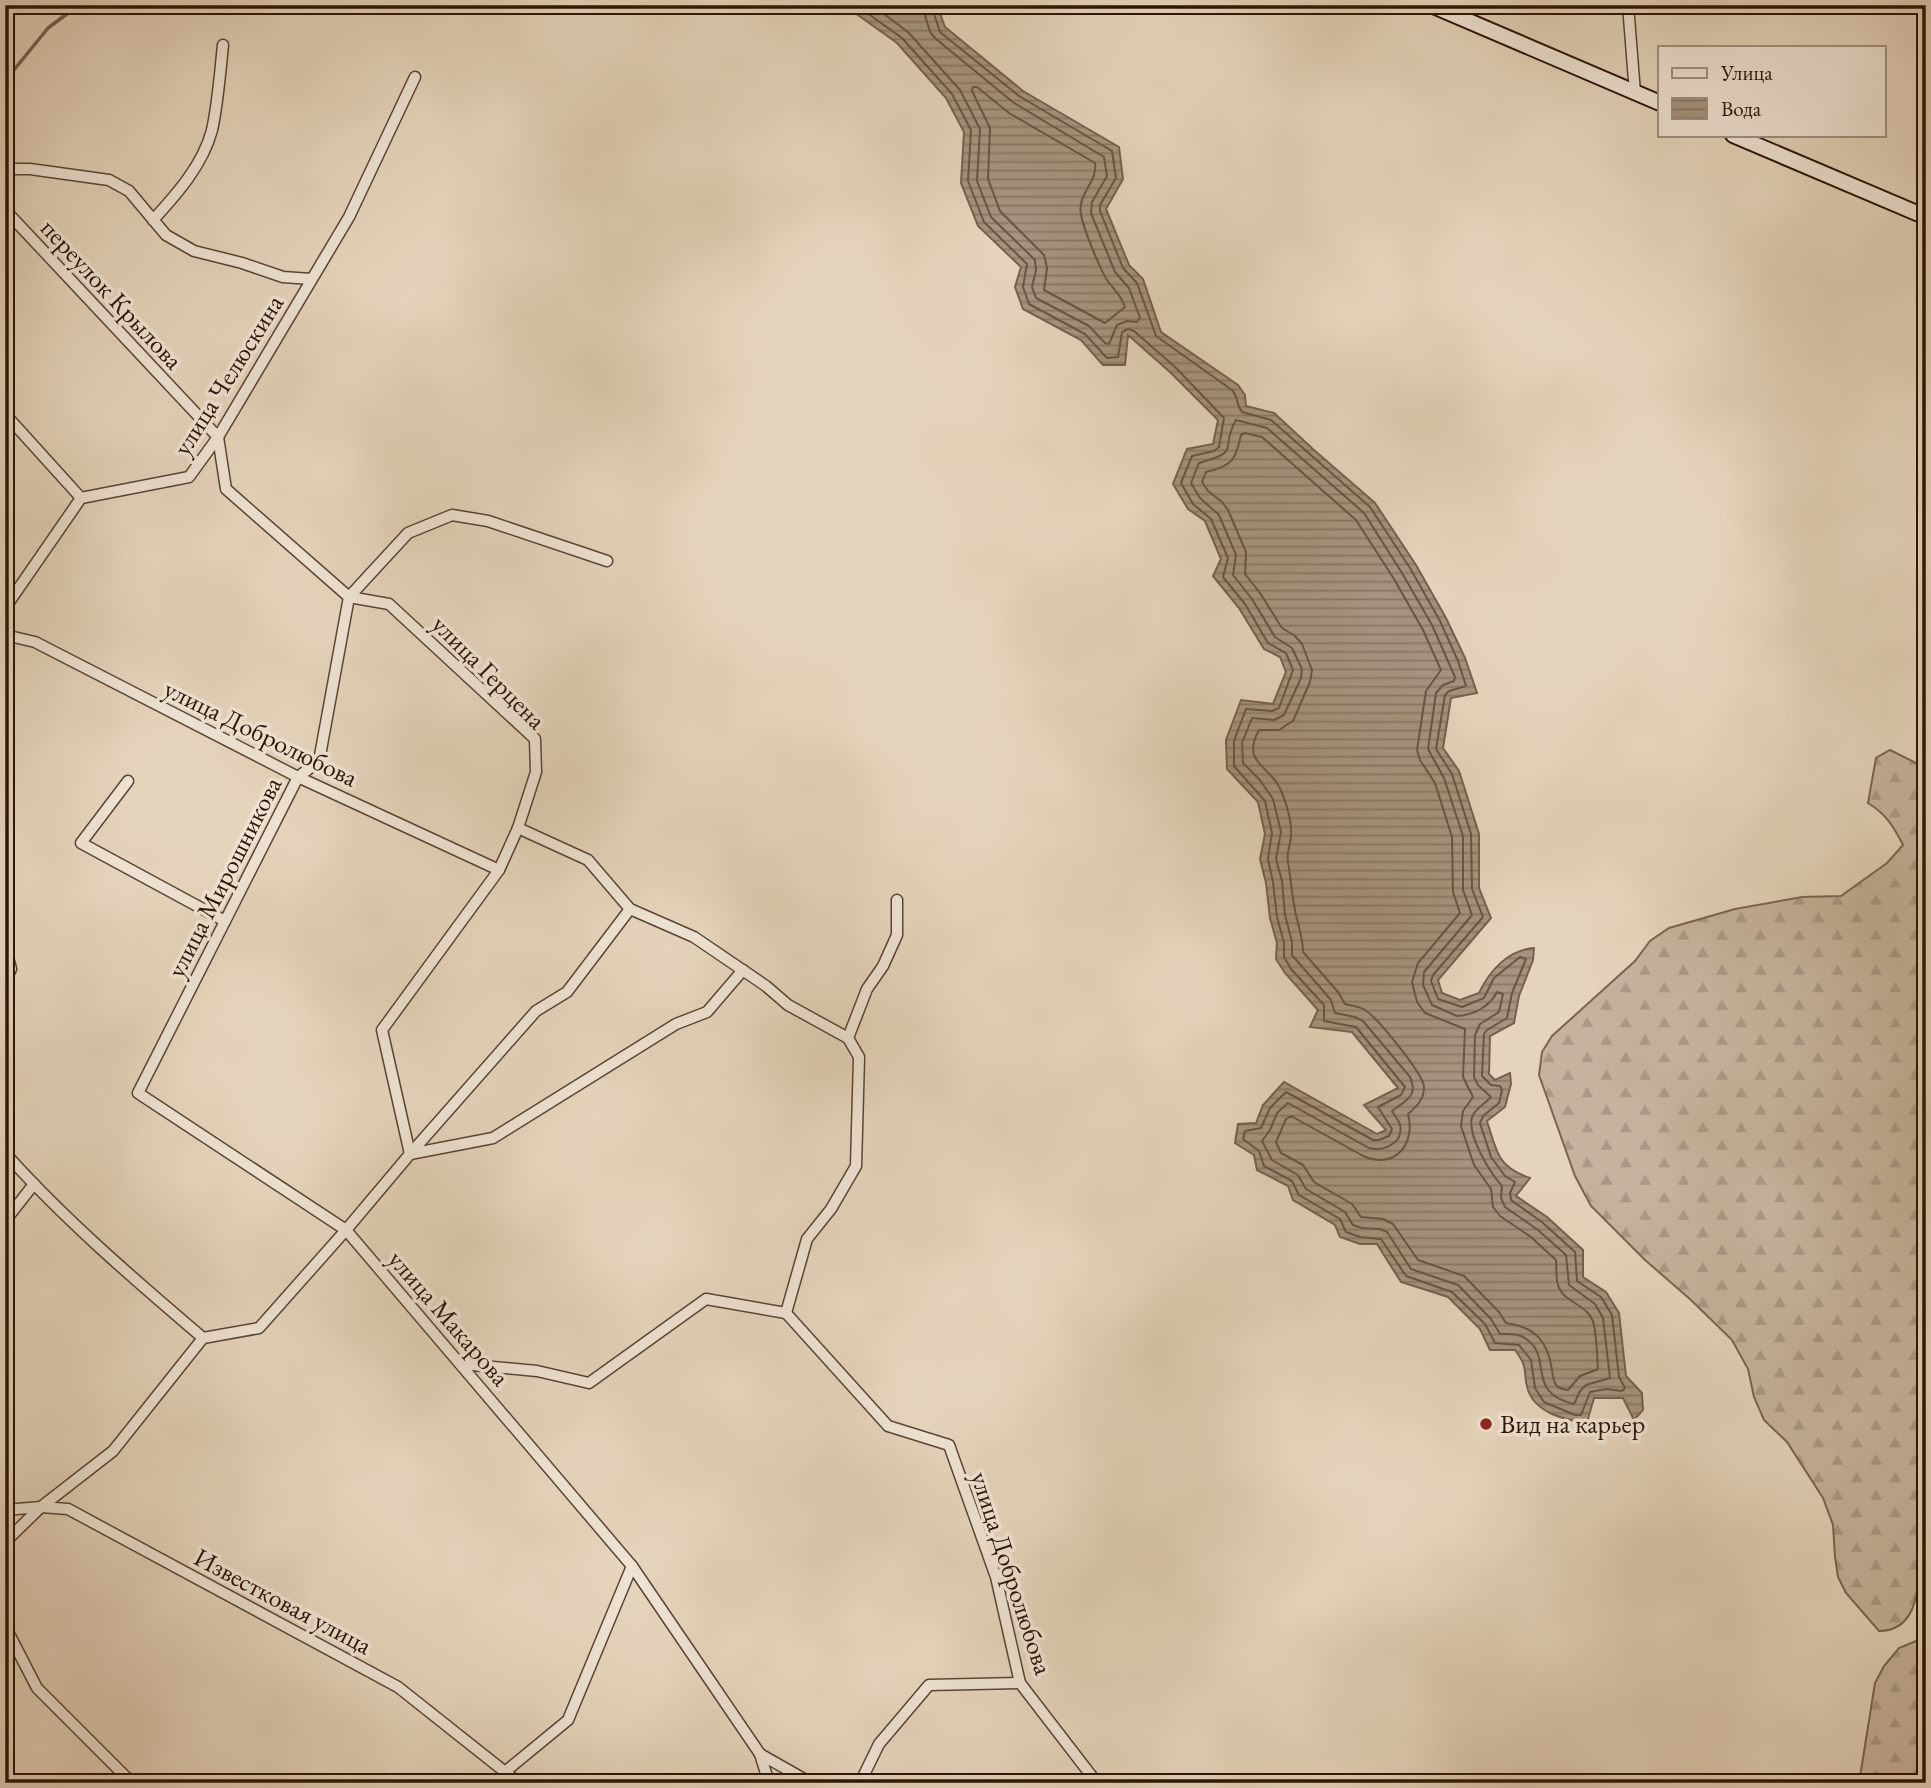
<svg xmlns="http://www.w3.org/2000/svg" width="1931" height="1788" font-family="'EB Garamond',serif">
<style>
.forest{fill:url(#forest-firs);stroke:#7a6452;stroke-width:2}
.water{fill:url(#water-rules);stroke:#76604e;stroke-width:2}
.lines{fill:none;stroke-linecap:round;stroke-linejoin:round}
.shore{stroke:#6a5442;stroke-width:2}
.stream{stroke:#76604e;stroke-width:3.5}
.street-casing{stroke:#5b4434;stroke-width:13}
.secondary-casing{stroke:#2d1406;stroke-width:18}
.street{stroke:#eee3d3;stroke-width:10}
.secondary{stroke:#eee3d3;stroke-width:14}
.poi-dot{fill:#8f2418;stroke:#eee3d3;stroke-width:2.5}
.labels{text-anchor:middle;stroke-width:7;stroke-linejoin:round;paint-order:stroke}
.street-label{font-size:26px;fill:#2d1406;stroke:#eee3d3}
.poi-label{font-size:26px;fill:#2d1406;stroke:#eee3d3;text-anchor:start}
</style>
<defs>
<pattern id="forest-firs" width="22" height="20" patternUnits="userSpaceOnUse" patternTransform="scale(1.75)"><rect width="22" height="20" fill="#c6b39d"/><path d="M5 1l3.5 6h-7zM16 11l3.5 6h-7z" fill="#aa9986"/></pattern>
<pattern id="water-rules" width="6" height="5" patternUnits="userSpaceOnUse" patternTransform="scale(1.75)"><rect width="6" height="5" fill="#a6937e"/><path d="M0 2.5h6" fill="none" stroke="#887765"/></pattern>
</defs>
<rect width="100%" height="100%" fill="#e5d4bc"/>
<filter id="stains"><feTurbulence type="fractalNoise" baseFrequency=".00286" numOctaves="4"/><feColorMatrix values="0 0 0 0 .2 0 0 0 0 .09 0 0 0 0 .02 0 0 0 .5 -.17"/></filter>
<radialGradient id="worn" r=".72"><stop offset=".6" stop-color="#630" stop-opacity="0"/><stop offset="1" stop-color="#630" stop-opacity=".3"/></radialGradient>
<g class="forest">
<path d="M1890 750 1926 768V1560L1920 1564C1918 1594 1915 1631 1879 1631L1846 1593 1838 1577 1835 1557 1833 1525 1823 1498 1787 1442 1764 1420 1754 1397 1748 1369 1732 1340 1691 1300 1645 1260 1591 1206 1575 1176 1539 1075 1542 1052 1552 1036 1635 961 1650 941 1669 928 1735 909 1802 897 1841 896 1887 863 1903 845C1894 827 1886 814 1868 803L1876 758Z"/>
<polygon points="1916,1641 1926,1641 1926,1783 1859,1783 1875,1683 1884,1666 1899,1648"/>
</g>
<path class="water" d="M844 5H937L945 27 1023 91 1119 147 1123 179 1106 209 1129 265 1143 279 1161 332 1238 385 1245 395 1246 406 1274 413 1314 450 1375 503 1416 565 1446 618 1465 658 1477 693 1451 698 1443 748 1459 771 1479 834V888L1491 918 1438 980 1442 993 1460 1000 1479 993C1490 970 1508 950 1534 948L1533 960 1519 996 1514 1023 1490 1036 1489 1074 1495 1080 1510 1073 1511 1084 1505 1107 1487 1121C1497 1152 1497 1167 1530 1178L1516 1196 1547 1217 1583 1250V1277L1606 1292 1619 1313 1626 1376 1642 1393 1643 1410 1634 1420 1623 1398H1594L1587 1422C1566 1421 1536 1413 1528 1390 1522 1371 1530 1370 1515 1350H1490L1480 1329 1448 1297 1401 1282 1377 1244H1360L1340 1237 1335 1225 1293 1200 1288 1186 1257 1170 1254 1155 1235 1143 1238 1124 1256 1123 1263 1105 1284 1082 1377 1134 1386 1130 1364 1105 1398 1088 1352 1032 1310 1027 1318 1010 1285 973 1276 959 1277 943 1270 918 1266 883 1260 859 1265 834 1258 802 1227 769 1226 740 1241 700 1273 704 1286 672 1280 657 1264 649 1239 608 1213 576 1221 559 1205 521 1188 509 1173 484 1187 449 1213 444 1218 420 1171 373 1128 335 1125 365H1103L1081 340 1023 309 1015 287 1021 267 978 226 961 183 964 132 946 98 897 43Z"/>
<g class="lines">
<g class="shore">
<path d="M856 5 902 38 952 94 971 130 968 181 984 222 1027 264 1023 287 1029 304 1085 334 1107 358 1118 357 1122 332 1128 329 1134 331 1175 367 1224 418 1219 447 1214 451 1192 456 1181 483 1193 504 1211 519 1228 558 1223 577 1245 604 1268 643 1286 653 1293 670 1279 708 1272 711 1246 709 1234 741V766L1265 801 1272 833 1268 859 1273 882 1277 917 1284 943V957L1291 969 1324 1005V1021L1356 1027 1405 1087 1401 1095 1378 1107 1392 1129 1389 1136 1379 1140H1373L1286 1092 1270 1108 1261 1128 1245 1131 1243 1139 1259 1151 1264 1166 1292 1181 1299 1195 1340 1219 1346 1232 1360 1237 1381 1239 1406 1276 1452 1292 1485 1324 1495 1343 1519 1345 1531 1360 1535 1388 1544 1402 1575 1415H1581L1590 1392 1606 1389 1622 1391 1625 1388 1619 1377 1612 1315 1601 1297 1577 1281 1575 1252 1543 1223 1511 1200 1510 1193 1515 1182 1505 1176 1491 1157 1480 1123 1483 1116 1499 1103 1502 1090 1500 1086 1491 1085 1482 1076 1484 1034 1487 1030 1507 1018 1512 993 1526 959 1520 957 1494 978 1484 998 1462 1007 1438 999 1431 981 1433 975 1483 917 1472 889 1471 834 1452 774 1436 749 1445 695 1449 691 1466 686 1458 661 1440 621 1410 568 1370 507 1271 420 1242 412C1236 405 1239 398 1232 390L1156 336 1137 283 1123 268 1100 211V205L1116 178 1112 151 1019 96 940 32 931 5"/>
<polyline points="872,5 908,32 960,90 980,129 977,181 991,217 1035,260 1036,270 1032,287 1036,298 1089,326 1105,343 1109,344 1117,325 1127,321 1137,322 1140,318 1129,288 1115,272 1091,213 1092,202 1107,176 1104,157 1014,103 936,39 930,32 922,5"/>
<path d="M973 87H977L1009 113 1095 163C1098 182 1077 194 1081 214 1083 228 1100 269 1107 280 1114 290 1121 295 1125 307L1105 323 1044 290 1047 268 1044 255 1000 211 988 179 990 128 972 91Z"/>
<path d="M1236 420 1267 428 1364 513 1402 573 1432 625 1455 677 1454 681 1443 685 1436 693 1428 749 1444 778 1463 836V890L1472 915 1424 972 1423 985 1432 1005 1457 1016C1474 1015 1489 1007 1497 992L1503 994 1499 1012 1480 1024 1475 1035 1474 1077 1478 1085 1491 1097C1485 1104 1475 1108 1472 1117 1467 1135 1490 1173 1502 1186L1501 1198 1505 1207 1538 1230 1566 1255 1569 1285 1595 1304 1603 1318 1610 1378 1586 1385 1580 1391 1574 1404C1522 1392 1557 1353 1521 1336 1515 1333 1507 1334 1500 1334L1491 1319 1458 1285 1411 1269 1387 1232 1380 1229 1362 1228 1353 1225 1345 1212 1306 1189 1298 1175 1272 1160 1262 1141 1270 1130 1277 1113 1288 1103 1369 1148C1383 1152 1404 1143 1400 1125 1399 1120 1394 1115 1392 1111 1405 1101 1419 1096 1410 1077L1363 1021 1355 1017 1335 1013 1331 1000 1292 955V942L1285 915 1282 881 1276 859 1281 832 1273 799 1260 780 1243 763 1242 743 1252 718 1274 720 1284 715 1301 678 1302 669 1292 648 1275 637 1252 599 1233 575 1236 555 1219 515 1200 498 1191 483 1199 463C1243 451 1219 449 1236 420Z"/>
<path d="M1245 433 1262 437 1356 520 1394 579 1423 630 1441 670 1426 691 1417 750 1420 760 1435 783 1452 837 1453 892 1460 913 1418 963 1412 982 1417 1002 1425 1013 1465 1029 1463 1077 1473 1097 1463 1111 1461 1126 1474 1165 1491 1189 1493 1207 1500 1216 1531 1237 1556 1260C1557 1269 1555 1279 1559 1288 1566 1303 1585 1304 1592 1319 1597 1329 1597 1357 1598 1369L1580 1376 1568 1390C1564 1389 1560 1389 1557 1386 1553 1382 1553 1376 1552 1370 1548 1341 1535 1327 1506 1323L1499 1312 1464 1276 1418 1260 1393 1224 1383 1219 1361 1217 1352 1204 1314 1182 1303 1165 1281 1153 1276 1142 1286 1119 1291 1116 1365 1157C1395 1169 1416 1144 1408 1114 1416 1107 1424 1100 1424 1087 1424 1075 1377 1017 1365 1010 1359 1006 1351 1006 1345 1004L1338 992 1303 952C1303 939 1299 928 1296 915 1292 898 1291 879 1288 862 1286 853 1291 844 1291 835 1292 823 1287 805 1282 793 1272 765 1240 765 1259 730H1279L1293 721 1310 682 1312 670 1302 644 1295 636 1282 628 1260 593 1245 574 1246 552 1228 510 1222 502 1208 491 1202 482 1206 472C1232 466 1236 460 1241 435Z"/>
</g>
<polyline class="stream" points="5,81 48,28 79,5"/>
<g class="street-casing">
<g id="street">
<polyline points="1628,5 1635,93"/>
<polyline points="1467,21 1467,5"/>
<polyline points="5,169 30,169 109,180 129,191 166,235 194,251 242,263 283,277 311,279"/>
<polyline points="5,210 218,437 226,489 349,597"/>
<path d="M153 220C176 195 203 165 212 130 218 103 220 73 223 45"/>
<polyline points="5,414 81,498"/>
<polyline points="349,597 319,761 298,777 138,1093 346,1230 410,1154 536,1011 567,992 630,909"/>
<polyline points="349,597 389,604 535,739 536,772 518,828 499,870 382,1030 410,1154 493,1138 676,1024 707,1012 743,970"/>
<polyline points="349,597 408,533 452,515 488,521 607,561"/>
<polyline points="5,608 81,498 189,477 218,437 349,217 415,77"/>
<polyline points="5,635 35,642 298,777 499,870"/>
<polyline points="128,781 81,843 225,921"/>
<polyline points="518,828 588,860 630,909 694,937 766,986 788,1005 848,1038 859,1057 856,1166 831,1209 807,1239 786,1313 888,1426 949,1445 996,1577 1020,1683 1097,1783"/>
<polyline points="5,945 11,969 5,981"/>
<polyline points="848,1038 867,989 883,966 897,935 897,900"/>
<path d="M5 1153C65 1220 135 1280 203 1338"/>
<polyline points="5,1221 34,1184"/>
<polyline points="203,1338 259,1328 346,1230 632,1566 760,1754 811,1783"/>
<polyline points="461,1364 537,1371 589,1383 706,1299 786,1313"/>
<polyline points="5,1510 41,1507 68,1509 398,1687 519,1783"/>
<polyline points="5,1542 41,1507 113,1451 203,1338"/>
<polyline points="5,1626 37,1688 132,1783"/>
<polyline points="760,1754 769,1783"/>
<polyline points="496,1783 506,1771 568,1720 632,1566"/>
<polyline points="860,1783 879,1744 929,1685 1020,1683"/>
</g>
</g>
<g class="secondary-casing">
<g id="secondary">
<polyline points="1431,5 1660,103"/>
<polyline points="1733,135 1926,217"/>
</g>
</g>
<use href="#street" class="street"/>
<use href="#secondary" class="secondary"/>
</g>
<circle class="poi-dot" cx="1486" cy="1424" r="7"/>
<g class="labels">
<g class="street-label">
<text transform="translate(112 294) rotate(47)" y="9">переулок Крылова</text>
<text transform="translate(228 375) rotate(-58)" y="9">улица Челюскина</text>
<text transform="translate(489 672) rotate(45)" y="9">улица Герцена</text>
<text transform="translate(261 733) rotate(26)" y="9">улица Добролюбова</text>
<text transform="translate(224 877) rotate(-63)" y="9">улица Мирошникова</text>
<text transform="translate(449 1318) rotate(49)" y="9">улица Макарова</text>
<text transform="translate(1012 1573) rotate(72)" y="9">улица Добролюбова</text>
<text transform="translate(283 1601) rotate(28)" y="9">Известковая улица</text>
</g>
<g class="poi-label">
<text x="1500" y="1433">Вид на карьер</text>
</g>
</g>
<rect width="1931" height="1788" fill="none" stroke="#e5d4bc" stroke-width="28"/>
<rect x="7" y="7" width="1917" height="1774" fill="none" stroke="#2d1406" stroke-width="3.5"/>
<rect x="14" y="14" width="1903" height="1760" fill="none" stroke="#2d1406" stroke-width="2"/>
<rect x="1658" y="46" width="228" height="91" fill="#eee3d3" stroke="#a19081" stroke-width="2"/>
<rect x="1672" y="68" width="35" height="10" fill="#eee3d3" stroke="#a19081" stroke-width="2"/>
<text x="1721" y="80" font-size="21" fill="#2d1406">Улица</text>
<rect x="1672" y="98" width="35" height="21" fill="url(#water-rules)" stroke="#a19081" stroke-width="2"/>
<text x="1721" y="116" font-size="21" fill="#2d1406">Вода</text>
<rect width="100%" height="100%" filter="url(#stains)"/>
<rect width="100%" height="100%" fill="url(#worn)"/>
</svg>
